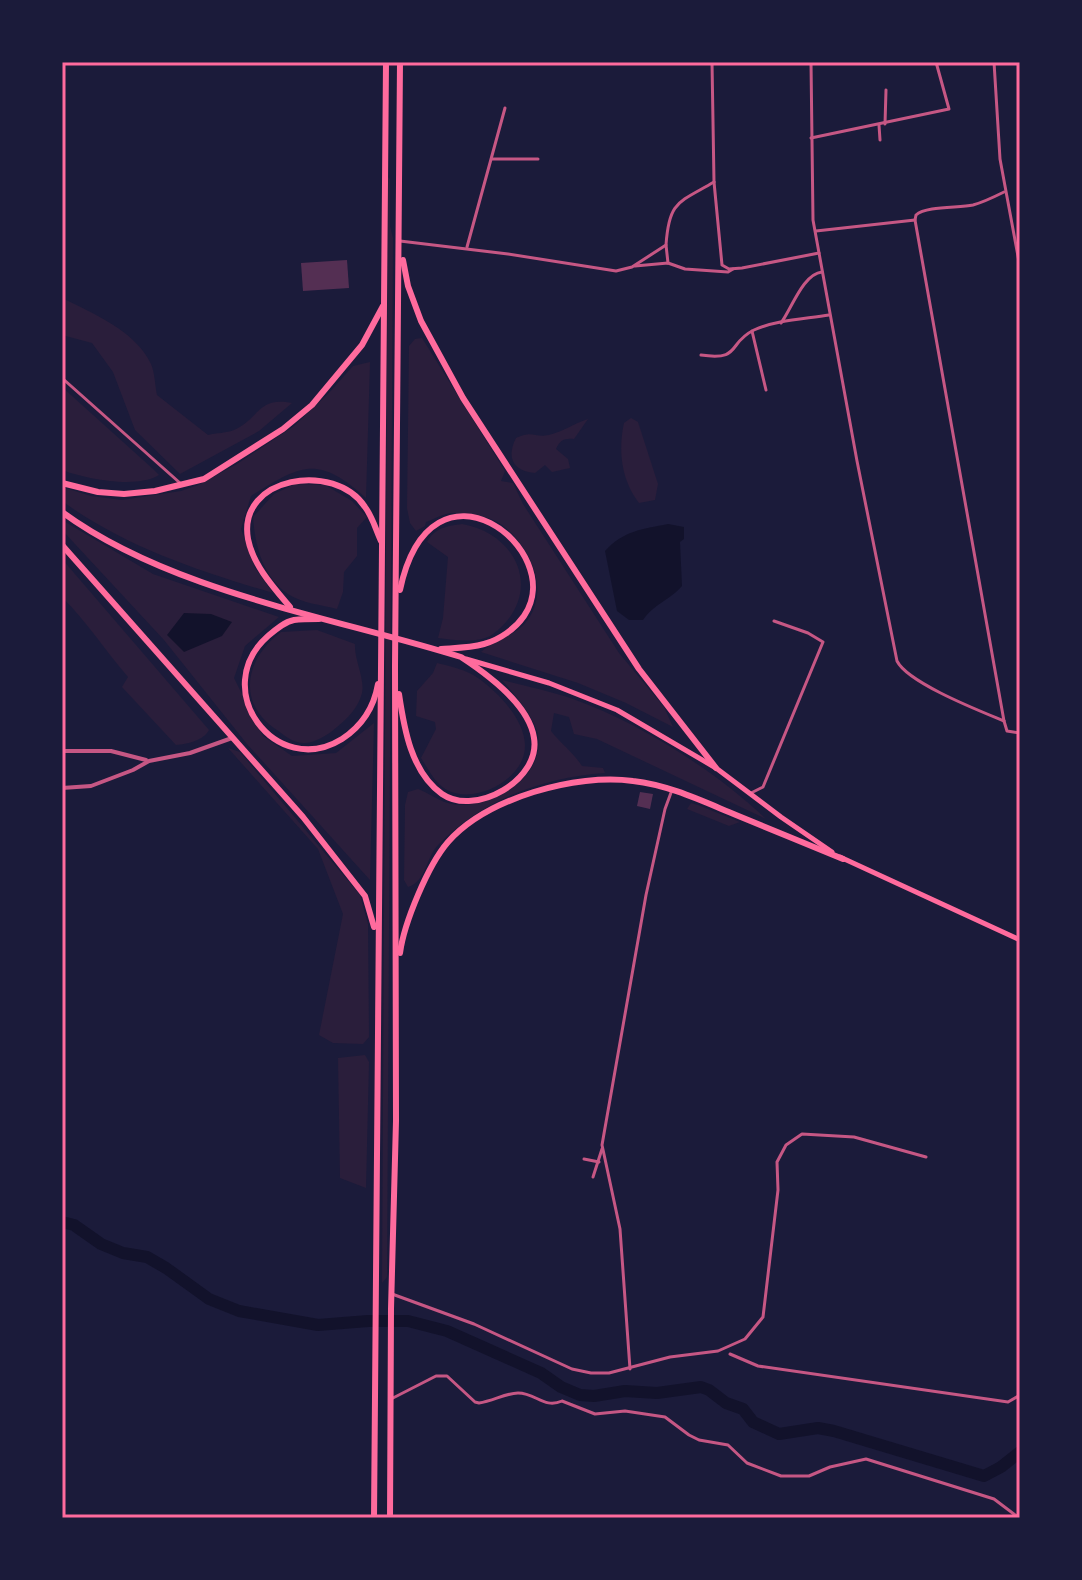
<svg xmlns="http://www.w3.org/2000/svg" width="1082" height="1580" font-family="Spectral,serif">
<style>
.green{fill:#2a1e3b}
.water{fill:#12122b}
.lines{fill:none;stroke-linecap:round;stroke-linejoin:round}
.river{stroke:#12122b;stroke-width:12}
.building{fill:#542f53}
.minor{stroke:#c65784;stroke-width:3}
.tertiary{stroke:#c65784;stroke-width:4}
.secondary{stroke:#ff6b9d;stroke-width:5}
.trunk{stroke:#ff6b9d;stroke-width:6}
.neatline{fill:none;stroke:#ff6b9d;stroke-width:3}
</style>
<rect width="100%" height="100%" fill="#1b1b3a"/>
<g class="green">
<polygon points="388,177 390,179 390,226 393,238 387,1277 382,1283"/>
<path d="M62 298C92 313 136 331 151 364 155 373 155 386 157 395L208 435C216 433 227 433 234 430 259 419 258 396 292 403L259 431 180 474 135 430 113 372 92 343 62 335Z"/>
<path d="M422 338 505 471 501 481 513 483 523 504 619 653 664 707 673 727 626 703 578 683 481 652C501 635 526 635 535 605 544 576 525 542 502 525 490 516 469 513 455 513 445 512 434 519 426 522L425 526 416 531 410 523 407 508 409 346 415 339Z"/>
<path d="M370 362 366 498C318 455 302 464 251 496L241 529 255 568 273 593C199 571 125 547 62 501V487L91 496 122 500 181 491 198 485 237 464 294 426 328 394 353 366Z"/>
<path d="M62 387 153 469 159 475C137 489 86 479 62 470Z"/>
<path d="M631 418 638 422 658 484 655 500 639 503C621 480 618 450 624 423Z"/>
<path d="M588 419 574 439C564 438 560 440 556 449L568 459 570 468 552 472 545 465 535 473C513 471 506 458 516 438 534 430 533 438 549 435 562 432 575 423 588 419Z"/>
<path d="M295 484 325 485 352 501 367 517 357 528V556L344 572 343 592 337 609C322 605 301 603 288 594 263 577 255 546 253 517L274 494Z"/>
<polygon points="62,520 153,574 279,617 245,646 234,678 263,736 292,756 336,753 374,723 370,880 247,744 164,640 62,530"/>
<path d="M462 524C520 534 544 596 493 634 479 644 454 640 438 638L443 618 448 557 427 542C435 528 446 526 462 524Z"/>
<path d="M62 559 209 730C203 741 187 744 176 745L122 687 128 677C105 650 87 622 62 597Z"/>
<path d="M317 630 355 644C354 660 365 678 362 693 358 708 348 718 337 727 328 735 315 743 304 743 293 743 285 736 277 730 236 703 245 659 281 632Z"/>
<path d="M437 663C450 666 467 670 478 678 499 693 531 725 524 754 517 785 464 809 439 784 432 777 427 767 421 758L436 729 435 722 416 716 417 691 433 673Z"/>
<path d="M502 680C525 686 550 691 573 699 638 722 716 771 766 819L597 739 574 734 569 717 554 713 551 731C561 744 573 752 582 766L603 768 605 773C544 777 482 800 439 844 426 856 427 881 408 887L404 880 405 805 408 792 418 789C429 793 440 802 452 804 491 811 549 776 537 731 531 713 514 694 502 680Z"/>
<polygon points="228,748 240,752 360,895 368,924 369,1037 363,1044 333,1043 319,1035 343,914 318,849"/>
<polygon points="691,803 698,805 740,822 729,826 687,809"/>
<polygon points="365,1055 369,1062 366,1188 340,1178 338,1058"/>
</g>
<g class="water">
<path d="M668 524 684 527V539L680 542 682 586C670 600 655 603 643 620H629L617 611 605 551C623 531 642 529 668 524Z"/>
<polygon points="184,613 211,614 232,622 222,636 184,652 167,635"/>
</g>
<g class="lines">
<polyline class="river" points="62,1222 74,1225 101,1244 123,1253 147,1257 166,1268 209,1299 239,1311 318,1325 368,1321 408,1321 447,1331 541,1373 561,1387 580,1395 594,1396 625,1391 657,1393 701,1387 709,1390 726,1403 743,1409 753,1422 779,1434 818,1428 834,1431 984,1476 1001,1467 1020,1452"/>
</g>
<g class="building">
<polygon points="347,260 349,288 303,291 301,263"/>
<polygon points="640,792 653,794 650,809 637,806"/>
</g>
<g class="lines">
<g class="minor">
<polyline points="712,62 714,182 722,265 729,269 742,268 819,253"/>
<path d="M811 62 813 220 857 461 897 661C908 683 980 711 1004 721"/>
<polyline points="994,62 1000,159 1020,267"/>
<polyline points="885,124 886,90"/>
<polyline points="879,125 880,140"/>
<polyline points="811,138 949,109 936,62"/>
<polyline points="492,159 538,159"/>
<path d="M1004 192C994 197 984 202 973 205 958 208 926 206 916 215L915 220 1004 721 1007 731 1020 733"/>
<polyline points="816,231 915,220"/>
<path d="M400 241 508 254 616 271 632 267 666 245C669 201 678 203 714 182"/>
<polyline points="666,245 668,263"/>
<polyline points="467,247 505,108"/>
<polyline points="635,266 668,263 685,269 728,272 733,269"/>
<path d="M781 323C792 308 803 274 822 272"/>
<polyline points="752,331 766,390"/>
<path d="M701 355C742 361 727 343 754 330 776 320 805 319 829 315"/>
<polyline points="62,378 180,483"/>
<polyline points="751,793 763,787 823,642 808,633 774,621"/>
<polyline points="584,1159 599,1162"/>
<polyline points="593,1177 602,1149"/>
<polyline points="392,1294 474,1324 572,1369 591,1373 609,1373 670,1357 718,1351 745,1339 763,1317 778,1190 777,1162 786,1145 802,1134 854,1137 926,1157"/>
<polyline points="730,1354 758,1366 1008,1402 1020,1395"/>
<polyline points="630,1369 620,1229 602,1145 646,895 665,809 672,790"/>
<path d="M391 1399 436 1376H447L475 1402 479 1403C493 1401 506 1393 518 1393 536 1393 544 1409 562 1401L595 1414 625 1411 665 1417 689 1435 699 1440 728 1445 747 1463 781 1476H809L830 1467 866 1459 994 1499 1019 1518"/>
</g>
<g class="tertiary">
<polyline points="62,751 111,751 146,760"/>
<polyline points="62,788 91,786 133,770 149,761 190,753 232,738"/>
</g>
<g class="secondary">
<polyline points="466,659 549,683 617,710 716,768 781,817 832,852"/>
<polyline points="840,857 1020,940"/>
</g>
<g class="trunk">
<polyline points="403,260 408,286 421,321 463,398 639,669 716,768"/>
<polyline points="62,483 98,492 124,494 155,491 204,479 283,429 312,405 362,345 383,306"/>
<path d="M62 512C171 592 333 617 461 657 487 674 529 704 534 738 541 780 475 817 442 794 411 772 404 728 399 694"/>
<polyline points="62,545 303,817 365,896 374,927"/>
<path d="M400 590C431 443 569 550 524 616 515 629 499 640 484 644 470 648 455 648 441 649"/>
<path d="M290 607C273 587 253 565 248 539 237 476 335 461 365 507 372 516 376 530 381 541"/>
<path d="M319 619C311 619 302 619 294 620 284 622 275 630 268 636 208 689 276 780 342 739 362 726 374 707 378 684"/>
<path d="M400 953C404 923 428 865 448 842 487 798 576 773 633 781 669 785 702 801 736 815 772 830 807 844 843 859"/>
<polyline points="374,1518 386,62"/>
<polyline points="390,1518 391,1309 396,1121 395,666 400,62"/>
</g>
</g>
<rect width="1082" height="1580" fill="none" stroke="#1b1b3a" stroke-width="128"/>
<rect x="64" y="64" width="954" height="1452" class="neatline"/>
</svg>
